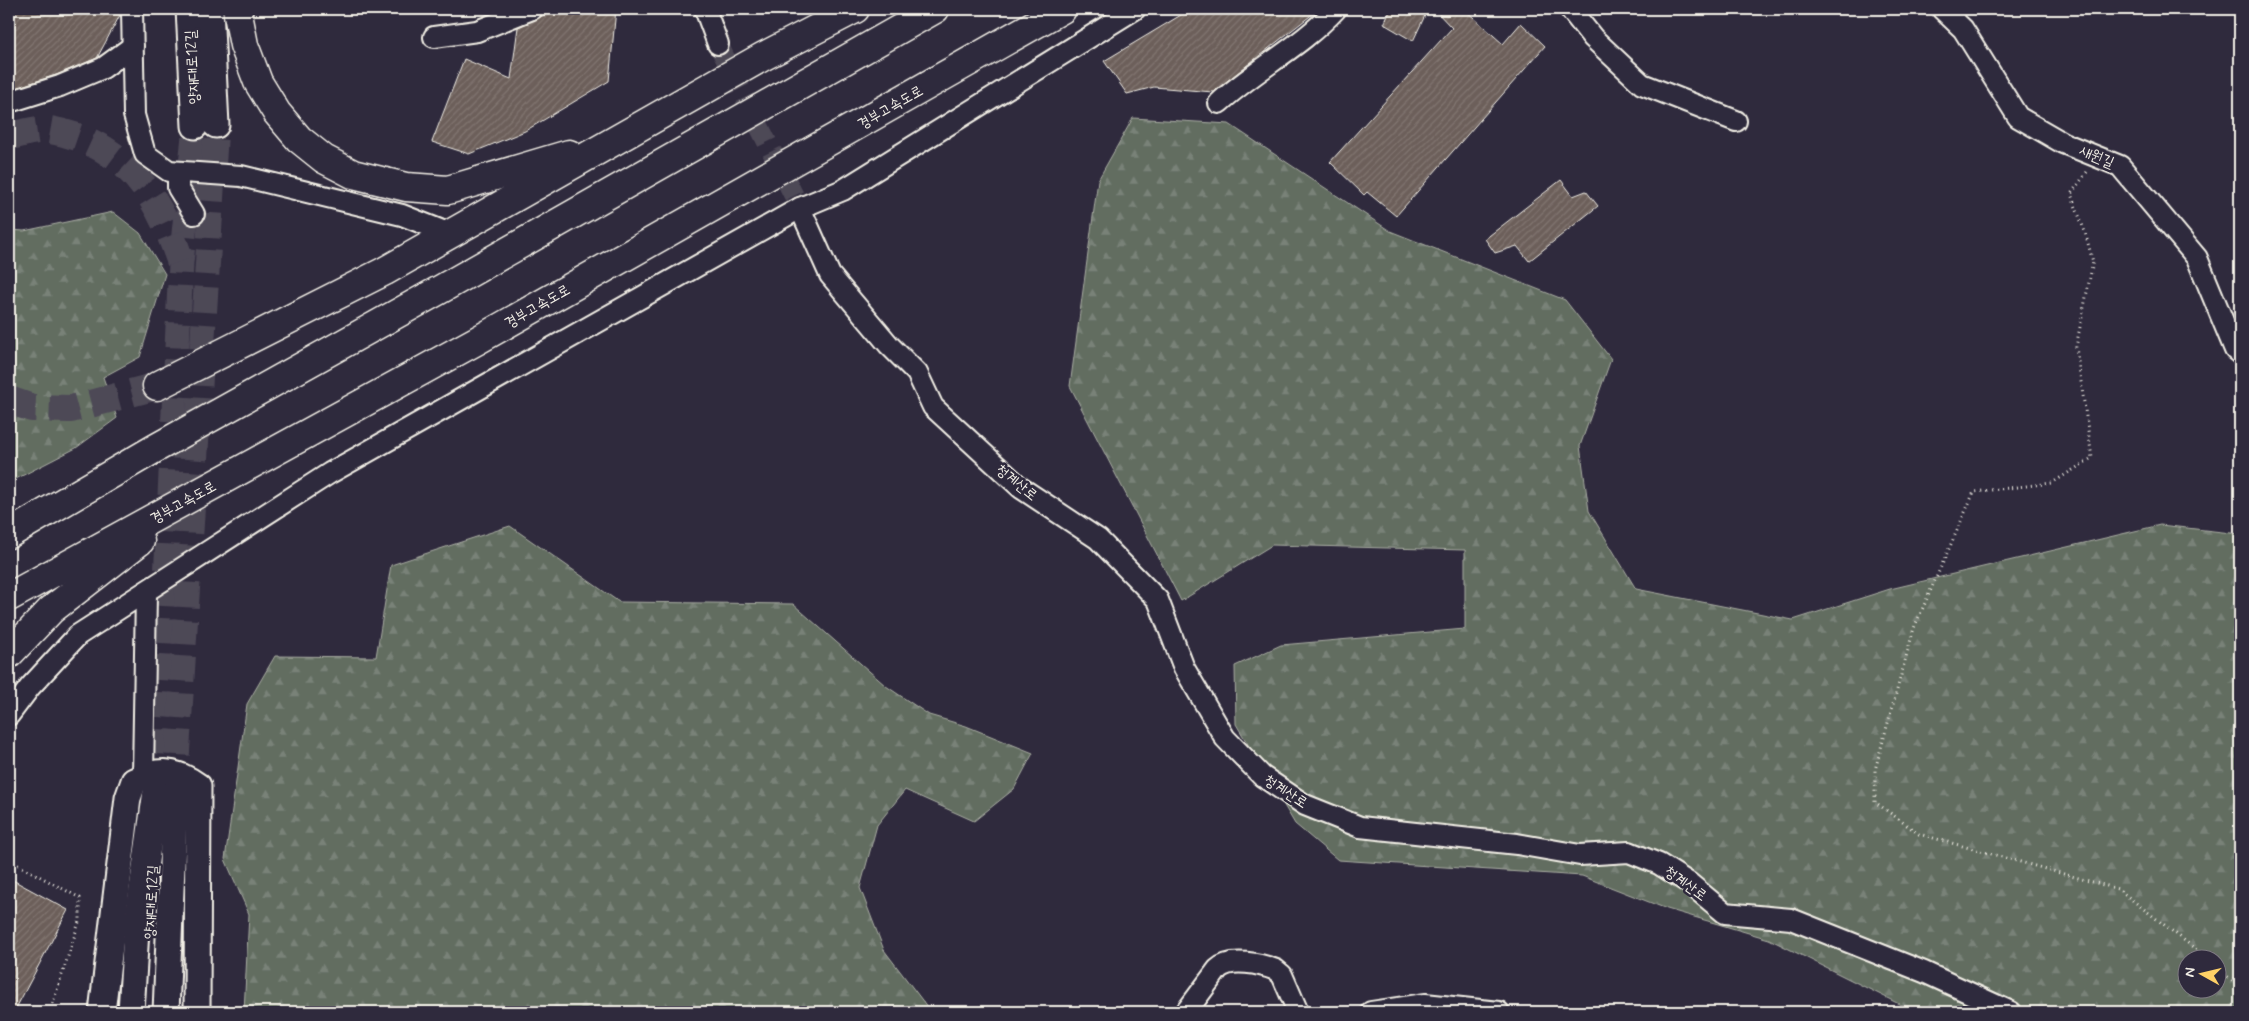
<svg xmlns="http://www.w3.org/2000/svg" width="2249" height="1021" font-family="Mynerve,'Poor Story',sans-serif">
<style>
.forest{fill:url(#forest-firs);stroke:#abafa4;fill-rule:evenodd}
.building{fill:url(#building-hatch);stroke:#f4f1e8}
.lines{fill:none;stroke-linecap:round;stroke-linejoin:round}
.minor-tunnel{stroke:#4d4857;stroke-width:20;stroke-dasharray:20 10;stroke-linecap:butt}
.major-tunnel{stroke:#4d4857;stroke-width:25;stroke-dasharray:25 12;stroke-linecap:butt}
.highway-tunnel{stroke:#4d4857;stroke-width:28;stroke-dasharray:28 14;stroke-linecap:butt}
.minor-casing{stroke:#f4f1e8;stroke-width:24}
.major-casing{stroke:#f4f1e8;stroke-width:29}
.highway-casing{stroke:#f4f1e8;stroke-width:31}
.path{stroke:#f4f1e8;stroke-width:3;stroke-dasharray:1 4;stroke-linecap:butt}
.minor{stroke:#2f2a3d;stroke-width:20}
.major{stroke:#2f2a3d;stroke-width:25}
.highway{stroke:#2f2a3d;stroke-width:28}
.labels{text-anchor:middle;stroke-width:5;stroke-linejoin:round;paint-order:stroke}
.street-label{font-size:15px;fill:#f4f1e8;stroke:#2f2a3d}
</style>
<defs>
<pattern id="forest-firs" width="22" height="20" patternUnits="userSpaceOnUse" patternTransform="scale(1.25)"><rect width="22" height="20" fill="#626d61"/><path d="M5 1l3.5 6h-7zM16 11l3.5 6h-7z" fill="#798278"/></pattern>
<pattern id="building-hatch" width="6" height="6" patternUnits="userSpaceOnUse" patternTransform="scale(1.25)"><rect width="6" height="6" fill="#6c5f5a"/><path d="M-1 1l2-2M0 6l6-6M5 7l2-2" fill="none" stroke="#827672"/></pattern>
</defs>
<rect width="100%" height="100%" fill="#2f2a3d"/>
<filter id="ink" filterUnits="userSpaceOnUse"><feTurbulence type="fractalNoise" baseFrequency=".02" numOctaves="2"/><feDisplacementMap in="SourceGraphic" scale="10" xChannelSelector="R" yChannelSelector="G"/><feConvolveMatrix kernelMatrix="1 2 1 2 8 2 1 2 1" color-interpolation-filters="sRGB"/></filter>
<g filter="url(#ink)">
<g class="forest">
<path d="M1133 118 1229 124 1390 231 1565 300 1611 359 1580 446 1589 511 1636 589 1793 620 1890 589 2160 525 2240 534V1012H1922L1901 1005 1769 939 1667 909 1582 876 1338 860 1295 824 1236 724 1235 666 1281 645 1465 629V550L1272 545 1181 601 1070 386 1098 180ZM2186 958H2216V988H2186Z"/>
<polygon points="113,212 140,233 165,274 140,357 103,377 117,418 76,448 10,482 9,230 24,231"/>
<polygon points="510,526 619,602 793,604 886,686 929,715 966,726 1033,753 1014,789 974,821 905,790 877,825 860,888 884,950 931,1012 244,1012 249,914 225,859 247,704 275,656 376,657 391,565"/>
</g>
<g class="building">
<polygon points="9,9 120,9 120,15 97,58 56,75 9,90"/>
<polygon points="558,9 616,9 609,81 525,131 469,154 432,142 464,59 511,79 518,27"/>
<polygon points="1191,9 1319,9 1213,92 1154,87 1127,94 1104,61"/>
<polygon points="1391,9 1428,9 1413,41 1384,24"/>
<polygon points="1434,9 1464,9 1503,44 1521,23 1545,46 1396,216 1367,192 1364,195 1330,162 1452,28"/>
<polygon points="1561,180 1573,196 1586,191 1598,206 1529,261 1517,246 1495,253 1485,239"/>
<polygon points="9,878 68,910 14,1012 9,1012"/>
</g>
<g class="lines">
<polyline class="minor-tunnel" points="718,44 800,208"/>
<g class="major-tunnel">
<polyline points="156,791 181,263 195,126"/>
<polyline points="175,792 216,125"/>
<polyline points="112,1012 118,996"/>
</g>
<g class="highway-tunnel">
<path d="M9 136C21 134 38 128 50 130 126 143 158 195 181 263"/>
<polyline points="9,400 32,408 71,409 157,386"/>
</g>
<g class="minor-casing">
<g id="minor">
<polyline points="132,9 134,115 145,154 169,171 241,176 402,215 450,234"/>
<polyline points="705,9 718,44"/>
<polyline points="1570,9 1593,38 1642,84 1736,121"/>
<polyline points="1942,9 1963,29 2018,117 2063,143 2120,166 2197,258 2235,350 2240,354"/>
<polyline points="434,37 477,31 532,9"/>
<polyline points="9,102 60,86 103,68 133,46"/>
<path d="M1219 103C1256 69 1302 46 1336 9"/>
<polyline points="178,172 178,188 194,214"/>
<polyline points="800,208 830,275 889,345 917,373 933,407 1021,488 1098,539 1158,600 1184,668 1225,738 1262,776 1305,805 1360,827 1517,844 1580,855 1629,852 1659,864 1689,883 1725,913 1791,919 1924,972 2011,1012"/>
<polyline points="9,715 30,687 78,635 330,473 800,208 843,190 1135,9"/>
<polyline points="143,776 146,593"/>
<path d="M1186 1012 1218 969C1231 957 1261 964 1276 970L1282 975 1298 1012"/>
<polyline points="1371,1012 1425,1004 1499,1012"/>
</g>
</g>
<g class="major-casing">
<g id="major">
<polyline points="189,9 195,126"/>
<polyline points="210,9 216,125"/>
<path d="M102 1012 128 798 134 781C158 769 175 769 198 786L197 1012"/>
<polyline points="131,1012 136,930 156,791"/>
<polyline points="166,1012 175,792"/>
</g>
</g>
<g class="highway-casing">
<g id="highway">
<polyline points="237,9 244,45 258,82 277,113 299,139 324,159 353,174 406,187 448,190 569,154"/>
<polyline points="157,386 385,271 764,56 855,9"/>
<polyline points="9,534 156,448 443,288 935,9"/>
<polyline points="9,597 478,340 1062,9"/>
<polyline points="9,654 51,610 140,541"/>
</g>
</g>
<g class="path">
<polyline points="2087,172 2071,194 2085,232 2093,262 2076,347 2092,458 2052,483 1974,492 1914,628 1875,770 1875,802 1919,834 2118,889 2207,958"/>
<polyline points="9,860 80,898 80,919 50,1012"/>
<polyline points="2216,967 2240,987"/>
</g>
<use href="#minor" class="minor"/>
<use href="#major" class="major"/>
<use href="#highway" class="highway"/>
</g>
</g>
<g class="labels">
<g class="street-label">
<text transform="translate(192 67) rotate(-93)" y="5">양재대로12길</text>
<text transform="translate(890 107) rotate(-30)" y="5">경부고속도로</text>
<text transform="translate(2097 156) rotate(23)" y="5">새원길</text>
<text transform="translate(537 306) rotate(-30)" y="5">경부고속도로</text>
<text transform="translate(1017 482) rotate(39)" y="5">청계산로</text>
<text transform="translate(183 502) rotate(-29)" y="5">경부고속도로</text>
<text transform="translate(1286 791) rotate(33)" y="5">청계산로</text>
<text transform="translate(1686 883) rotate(36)" y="5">청계산로</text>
<text transform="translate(151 902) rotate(-87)" y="5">양재대로12길</text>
</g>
</g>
<rect width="2249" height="1021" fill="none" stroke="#2f2a3d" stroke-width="30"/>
<rect x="15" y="15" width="2219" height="991" fill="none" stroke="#f4f1e8" stroke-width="2" filter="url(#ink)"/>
<g transform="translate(2202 974) rotate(278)"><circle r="24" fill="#2f2a3d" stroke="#7e7a81"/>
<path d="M0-4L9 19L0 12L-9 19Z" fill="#ffd166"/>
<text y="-8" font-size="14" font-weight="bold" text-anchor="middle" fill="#f4f1e8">N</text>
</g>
</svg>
